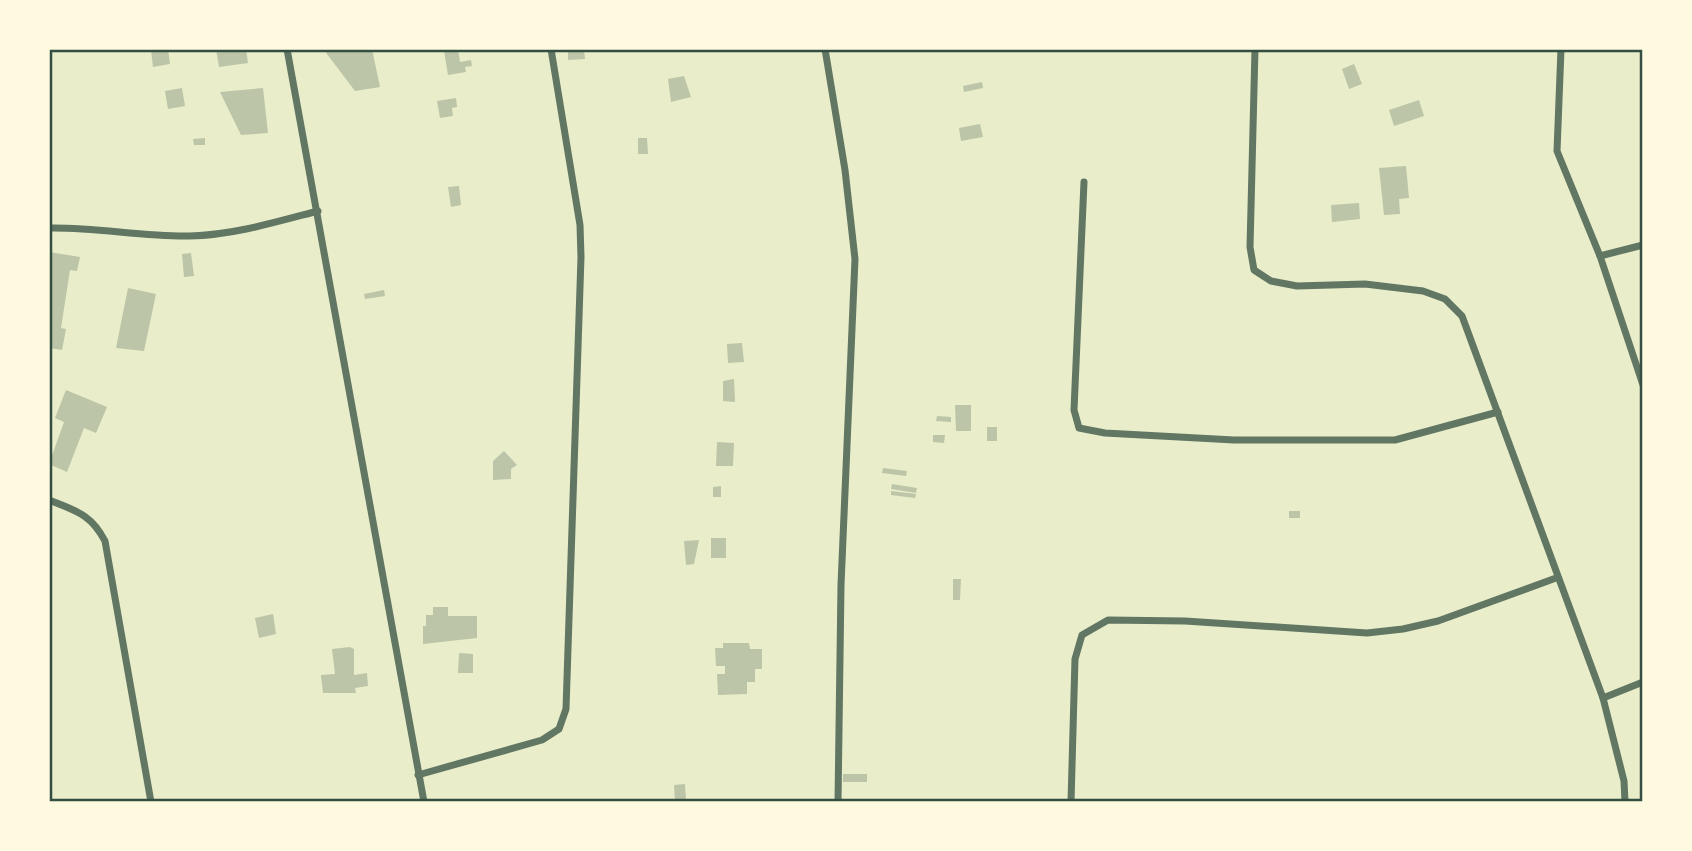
<svg xmlns="http://www.w3.org/2000/svg" width="1692" height="851" font-family="'PT Sans Narrow',sans-serif">
<style>
.building{fill:#bcc5a7}
.lines{fill:none;stroke-linecap:round;stroke-linejoin:round}
.minor{stroke:#617663;stroke-width:7}
.neatline{fill:none;stroke:#344e41;stroke-width:2.5}
</style>
<rect width="100%" height="100%" fill="#e9edc9"/>
<g class="building">
<polygon points="168,49 170,64 153,67 151,50"/>
<polygon points="216,49 246,49 248,63 219,67"/>
<polygon points="372,49 380,87 355,91 324,50"/>
<polygon points="458,49 460,62 471,60 472,66 465,67 466,72 448,75 444,51"/>
<polygon points="584,51 585,59 568,60 568,52"/>
<polygon points="1354,64 1362,84 1349,89 1342,69"/>
<polygon points="684,76 691,97 671,102 668,79"/>
<polygon points="982,82 983,88 964,92 963,86"/>
<polygon points="182,88 185,106 168,109 165,91"/>
<polygon points="263,88 268,133 241,135 220,92"/>
<polygon points="456,98 457,107 452,108 453,116 440,118 437,101"/>
<polygon points="1419,100 1424,116 1394,126 1389,110"/>
<polygon points="980,124 983,137 961,141 959,128"/>
<polygon points="205,138 205,145 194,145 193,139"/>
<polygon points="638,138 647,138 648,154 638,154"/>
<polygon points="1406,166 1409,198 1399,199 1400,214 1384,215 1379,168"/>
<polygon points="459,186 461,205 451,207 448,187"/>
<polygon points="1359,203 1360,219 1332,222 1331,205"/>
<polygon points="49,252 80,257 77,271 70,270 61,328 66,329 62,350 49,348"/>
<polygon points="191,253 194,276 184,277 182,254"/>
<polygon points="128,288 156,294 144,351 116,348"/>
<polygon points="384,290 385,296 365,299 364,294"/>
<polygon points="742,343 744,362 728,363 727,344"/>
<polygon points="734,379 735,402 723,401 723,381"/>
<polygon points="66,390 107,407 96,433 84,428 67,472 49,464 64,422 55,418"/>
<polygon points="955,405 971,405 971,431 956,431"/>
<polygon points="937,416 951,417 951,422 936,421"/>
<rect x="987" y="427" width="10" height="14"/>
<polygon points="933,435 945,435 944,443 933,442"/>
<polygon points="717,442 734,443 733,466 716,466"/>
<polygon points="504,451 517,465 511,469 511,479 493,480 493,461"/>
<polygon points="883,468 907,471 906,476 882,473"/>
<polygon points="892,484 917,488 916,493 891,489"/>
<polygon points="721,486 721,497 713,497 713,487"/>
<polygon points="891,491 916,494 915,498 891,495"/>
<rect x="1289" y="511" width="11" height="7"/>
<rect x="711" y="538" width="15" height="20"/>
<polygon points="699,540 694,564 686,565 684,541"/>
<polygon points="953,579 961,579 960,600 953,600"/>
<polygon points="433,607 448,607 448,616 477,616 477,638 423,644 423,626 426,626 426,615 433,615"/>
<polygon points="273,614 276,634 259,638 255,618"/>
<polygon points="723,643 749,643 750,649 762,649 762,669 755,669 755,682 747,682 747,694 718,695 717,674 725,674 725,666 716,666 715,648 723,648"/>
<polygon points="350,647 354,649 354,675 367,673 368,686 355,688 356,693 323,693 321,675 335,674 332,649"/>
<polygon points="459,653 473,654 473,673 458,673"/>
<rect x="843" y="774" width="24" height="8"/>
<polygon points="685,784 686,800 675,801 674,785"/>
</g>
<g class="lines">
<g class="minor">
<polyline points="287,49 424,802"/>
<polyline points="825,49 845,170 855,259 841,585 838,802"/>
<polyline points="1255,49 1250,247 1254,270 1271,281 1297,286 1365,284 1423,291 1445,299 1462,316 1603,698 1624,781 1625,802"/>
<polyline points="1561,49 1557,151 1600,256"/>
<polyline points="1084,182 1074,410 1079,428 1105,433 1234,440 1395,440 1498,412"/>
<path d="M49 228C96 227 143 237 190 236 233 235 276 222 318 211"/>
<polyline points="1643,245 1600,256 1643,385"/>
<path d="M49 500C76 511 91 514 105 541L151 802"/>
<polyline points="1603,698 1643,682"/>
<polyline points="418,775 542,740 559,729 566,709 581,257 580,225 551,49"/>
<polyline points="1071,802 1075,659 1082,635 1108,620 1185,621 1367,633 1403,629 1438,621 1556,578"/>
</g>
</g>
<rect width="1692" height="851" fill="none" stroke="#fefae0" stroke-width="102"/>
<rect x="51" y="51" width="1590" height="749" class="neatline"/>
</svg>
